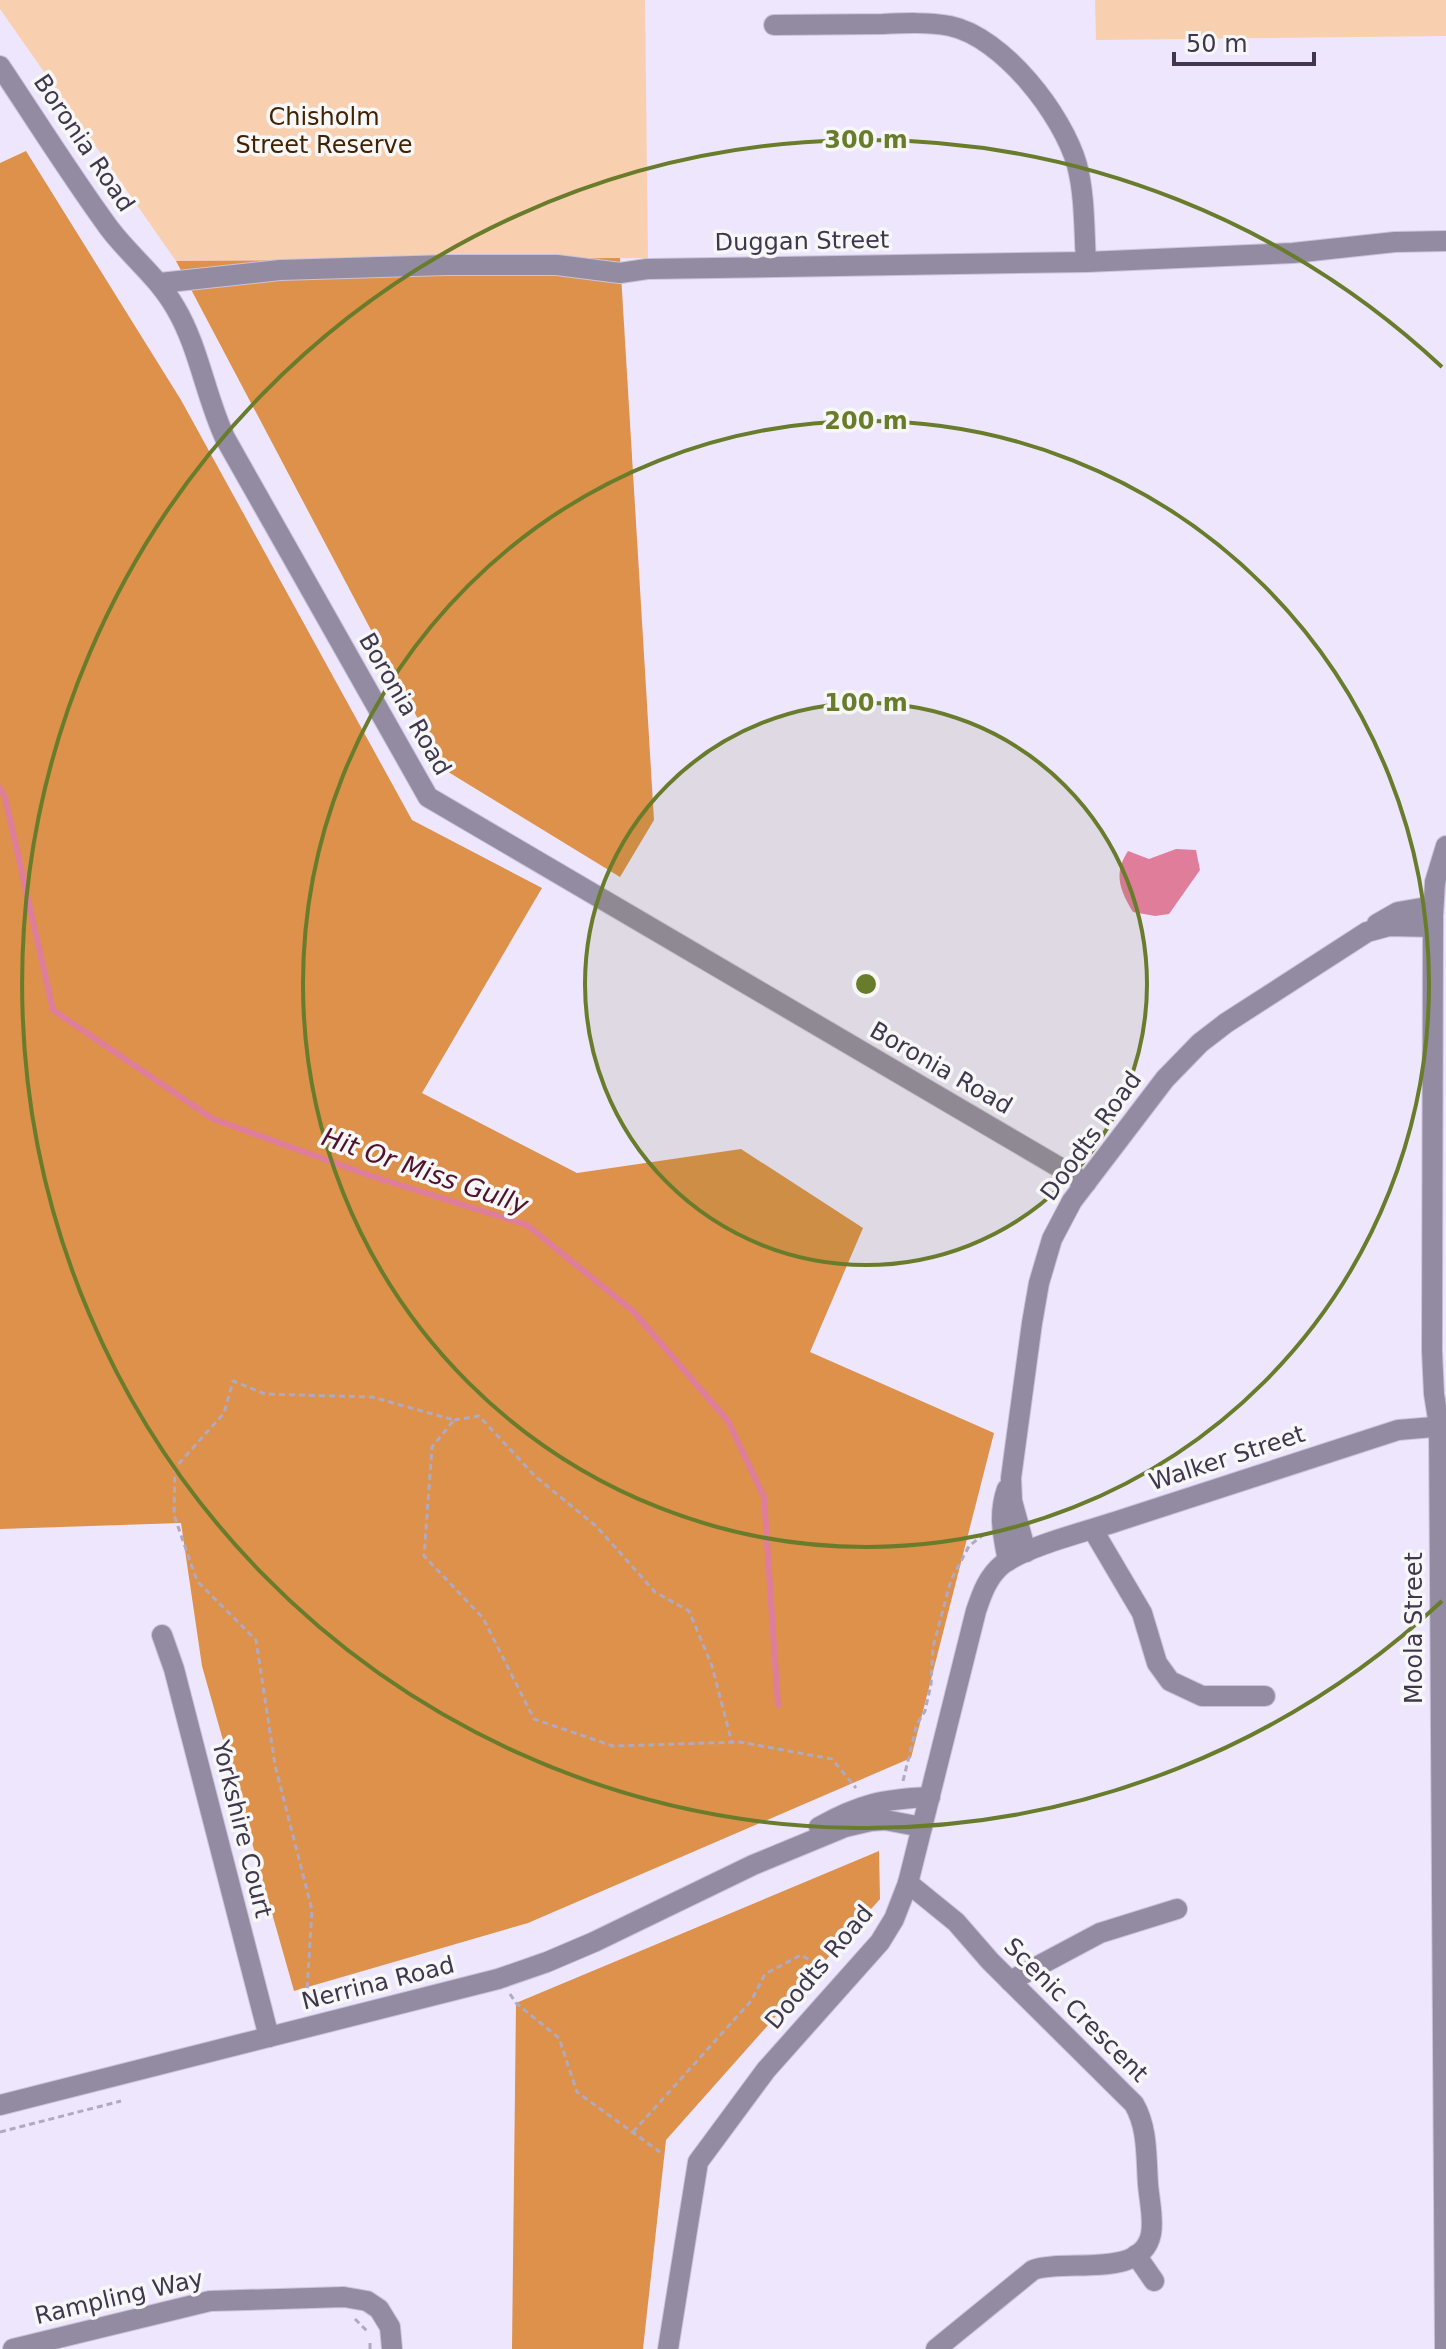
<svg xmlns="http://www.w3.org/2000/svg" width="1446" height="2349" font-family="'DejaVu Sans',sans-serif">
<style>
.green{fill:#f8d0b0}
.forest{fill:#dd914a}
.water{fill:#e07d9b}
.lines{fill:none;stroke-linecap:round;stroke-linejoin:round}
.stream{stroke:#e07d9b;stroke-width:6}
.minor-casing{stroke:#cbc3da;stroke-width:22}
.path{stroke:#b1a9c0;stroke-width:3;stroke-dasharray:6 4;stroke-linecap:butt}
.minor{stroke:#938ba2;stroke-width:20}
.ring{fill:none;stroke:#697c2b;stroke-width:4}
.labels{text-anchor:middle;stroke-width:7;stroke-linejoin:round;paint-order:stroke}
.park-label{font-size:24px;fill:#412304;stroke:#f7f7f7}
.street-label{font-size:24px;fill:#40374e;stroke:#f7f7f7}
.water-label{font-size:26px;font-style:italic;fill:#51132b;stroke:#f7f7f7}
.centre{fill:#697c2b;stroke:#f7f7f7;stroke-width:4}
.ring-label{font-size:24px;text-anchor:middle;font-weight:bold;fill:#697c2b;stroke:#f7f7f7;stroke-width:7;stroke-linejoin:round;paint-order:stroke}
</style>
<rect width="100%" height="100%" fill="#eee6fd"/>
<g class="green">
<polygon points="0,0 645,0 648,258 176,261 0,9"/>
<polygon points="1095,0 1446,0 1446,36 1096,40"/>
</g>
<g class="forest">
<polygon points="26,151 181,400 412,820 542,888 422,1093 577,1173 741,1149 863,1228 810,1352 994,1433 911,1758 528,1923 294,1991 202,1666 181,1523 0,1529 0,163"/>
<polygon points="620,258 654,820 620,877 445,770 176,261"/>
<polygon points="879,1851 880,1899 666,2140 643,2349 512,2349 516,2003"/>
</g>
<path class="water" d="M1176 849 1196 850 1200 870 1169 914 1155 916 1133 912C1120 890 1113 874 1128 851L1149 859Z"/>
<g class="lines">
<polyline class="stream" points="0,788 5,797 53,1010 213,1119 368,1175 527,1225 633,1311 728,1421 764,1497 778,1705"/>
<g class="minor-casing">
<g id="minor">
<path d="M774 25C810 25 847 24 883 24 905 23 928 22 950 26 1003 37 1063 115 1077 165 1085 196 1084 230 1086 262"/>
<path d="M0 66C36 120 71 176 109 228 130 256 157 276 175 307 199 347 205 395 225 438L428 797 1086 1183"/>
<polyline points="160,283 280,270 447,265 557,265 620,273 647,269 1086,262 1293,253 1395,242 1446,241"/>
<polyline points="1377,924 1398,912 1433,906"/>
<path d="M1007 1489C998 1514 1003 1536 1008 1561"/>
<polyline points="1093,1530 1142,1613 1157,1663 1170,1681 1202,1696 1265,1696"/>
<polyline points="1026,1552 1012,1501 1011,1478 1032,1323 1039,1283 1052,1239 1072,1201 1165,1079 1200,1043 1226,1023 1367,932 1389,926 1433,927"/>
<polyline points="162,1635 174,1669 269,2037"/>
<path d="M819 1827C860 1804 883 1799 930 1797"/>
<path d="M908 1883 956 1922 990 1961 1134 2104C1148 2128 1146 2157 1148 2184 1149 2199 1154 2218 1151 2234 1142 2280 1065 2258 1033 2270L936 2349"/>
<polyline points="1010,1981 1100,1933 1177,1909"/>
<polyline points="0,2105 498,1979 547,1962 594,1942 753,1865 845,1827 871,1821 885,1820 922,1827"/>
<polyline points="1136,2255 1154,2281"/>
<polyline points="13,2349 210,2301 344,2297 367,2301 379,2309 390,2327 392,2349"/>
<path d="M668 2349 698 2162 766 2070 880 1942 894 1919 908 1883 976 1611C982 1593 988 1576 1003 1564 1027 1546 1088 1531 1118 1521 1211 1491 1305 1460 1398 1430L1446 1426"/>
<polyline points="1445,2349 1439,1425 1434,1394 1432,1351 1433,916 1435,882 1446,846"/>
</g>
</g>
<g class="path">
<polyline points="454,1420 479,1416 535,1476 597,1527 655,1592 689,1611 712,1666 732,1743"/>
<polyline points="903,1781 917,1724 925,1711 931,1684 933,1647 951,1580 969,1546 983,1535"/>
<polyline points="510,1994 516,2003 559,2038 577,2092 664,2155"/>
<polyline points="306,2008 312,1910 275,1765 256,1640 197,1581 174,1515 175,1468 224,1413 233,1381 265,1394 372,1397 454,1420 432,1447 424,1556 483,1618 534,1719 613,1746 740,1742 832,1759 856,1788"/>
<polyline points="0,2132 121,2101"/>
<polyline points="633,2132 751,2001 765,1974 801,1955 820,1966"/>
<polyline points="355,2319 369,2333"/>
<polyline points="370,2349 370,2340"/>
</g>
<use href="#minor" class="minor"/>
</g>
<circle cx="866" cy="984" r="281" fill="#697c2b" fill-opacity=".12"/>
<g class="ring">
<circle cx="866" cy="984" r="281"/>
<circle cx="866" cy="984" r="563"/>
<path d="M1442 1601A844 844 0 1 1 1442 367"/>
</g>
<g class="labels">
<g class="park-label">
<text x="324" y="125">Chisholm<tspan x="324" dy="28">Street Reserve</tspan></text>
</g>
<g class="street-label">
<text transform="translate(84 143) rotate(56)" y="8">Boronia Road</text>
<text transform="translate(802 241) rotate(-1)" y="8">Duggan Street</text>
<text transform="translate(405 704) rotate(60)" y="8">Boronia Road</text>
<text transform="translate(941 1068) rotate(30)" y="8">Boronia Road</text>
<text transform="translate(1091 1136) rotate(-54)" y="8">Doodts Road</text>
<text transform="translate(1227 1458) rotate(-18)" y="8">Walker Street</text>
<text transform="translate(1414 1628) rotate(-90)" y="8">Moola Street</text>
<text transform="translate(242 1829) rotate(76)" y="8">Yorkshire Court</text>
<text transform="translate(819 1967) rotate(-50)" y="8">Doodts Road</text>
<text transform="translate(378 1983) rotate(-14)" y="8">Nerrina Road</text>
<text transform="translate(1076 2010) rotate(45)" y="8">Scenic Crescent</text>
<text transform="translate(119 2297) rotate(-13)" y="8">Rampling Way</text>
</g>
<g class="water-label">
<text transform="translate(425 1171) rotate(19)" y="9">Hit Or Miss Gully</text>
</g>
</g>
<circle cx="866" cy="984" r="12" class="centre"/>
<g class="ring-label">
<text x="866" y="148">300 m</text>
<text x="866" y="429">200 m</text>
<text x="866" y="711">100 m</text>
</g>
<path d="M1174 52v12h140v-12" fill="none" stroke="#40374e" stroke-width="4"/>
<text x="1186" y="52" font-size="24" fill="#40374e" stroke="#f7f7f7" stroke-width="6" paint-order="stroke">50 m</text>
</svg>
